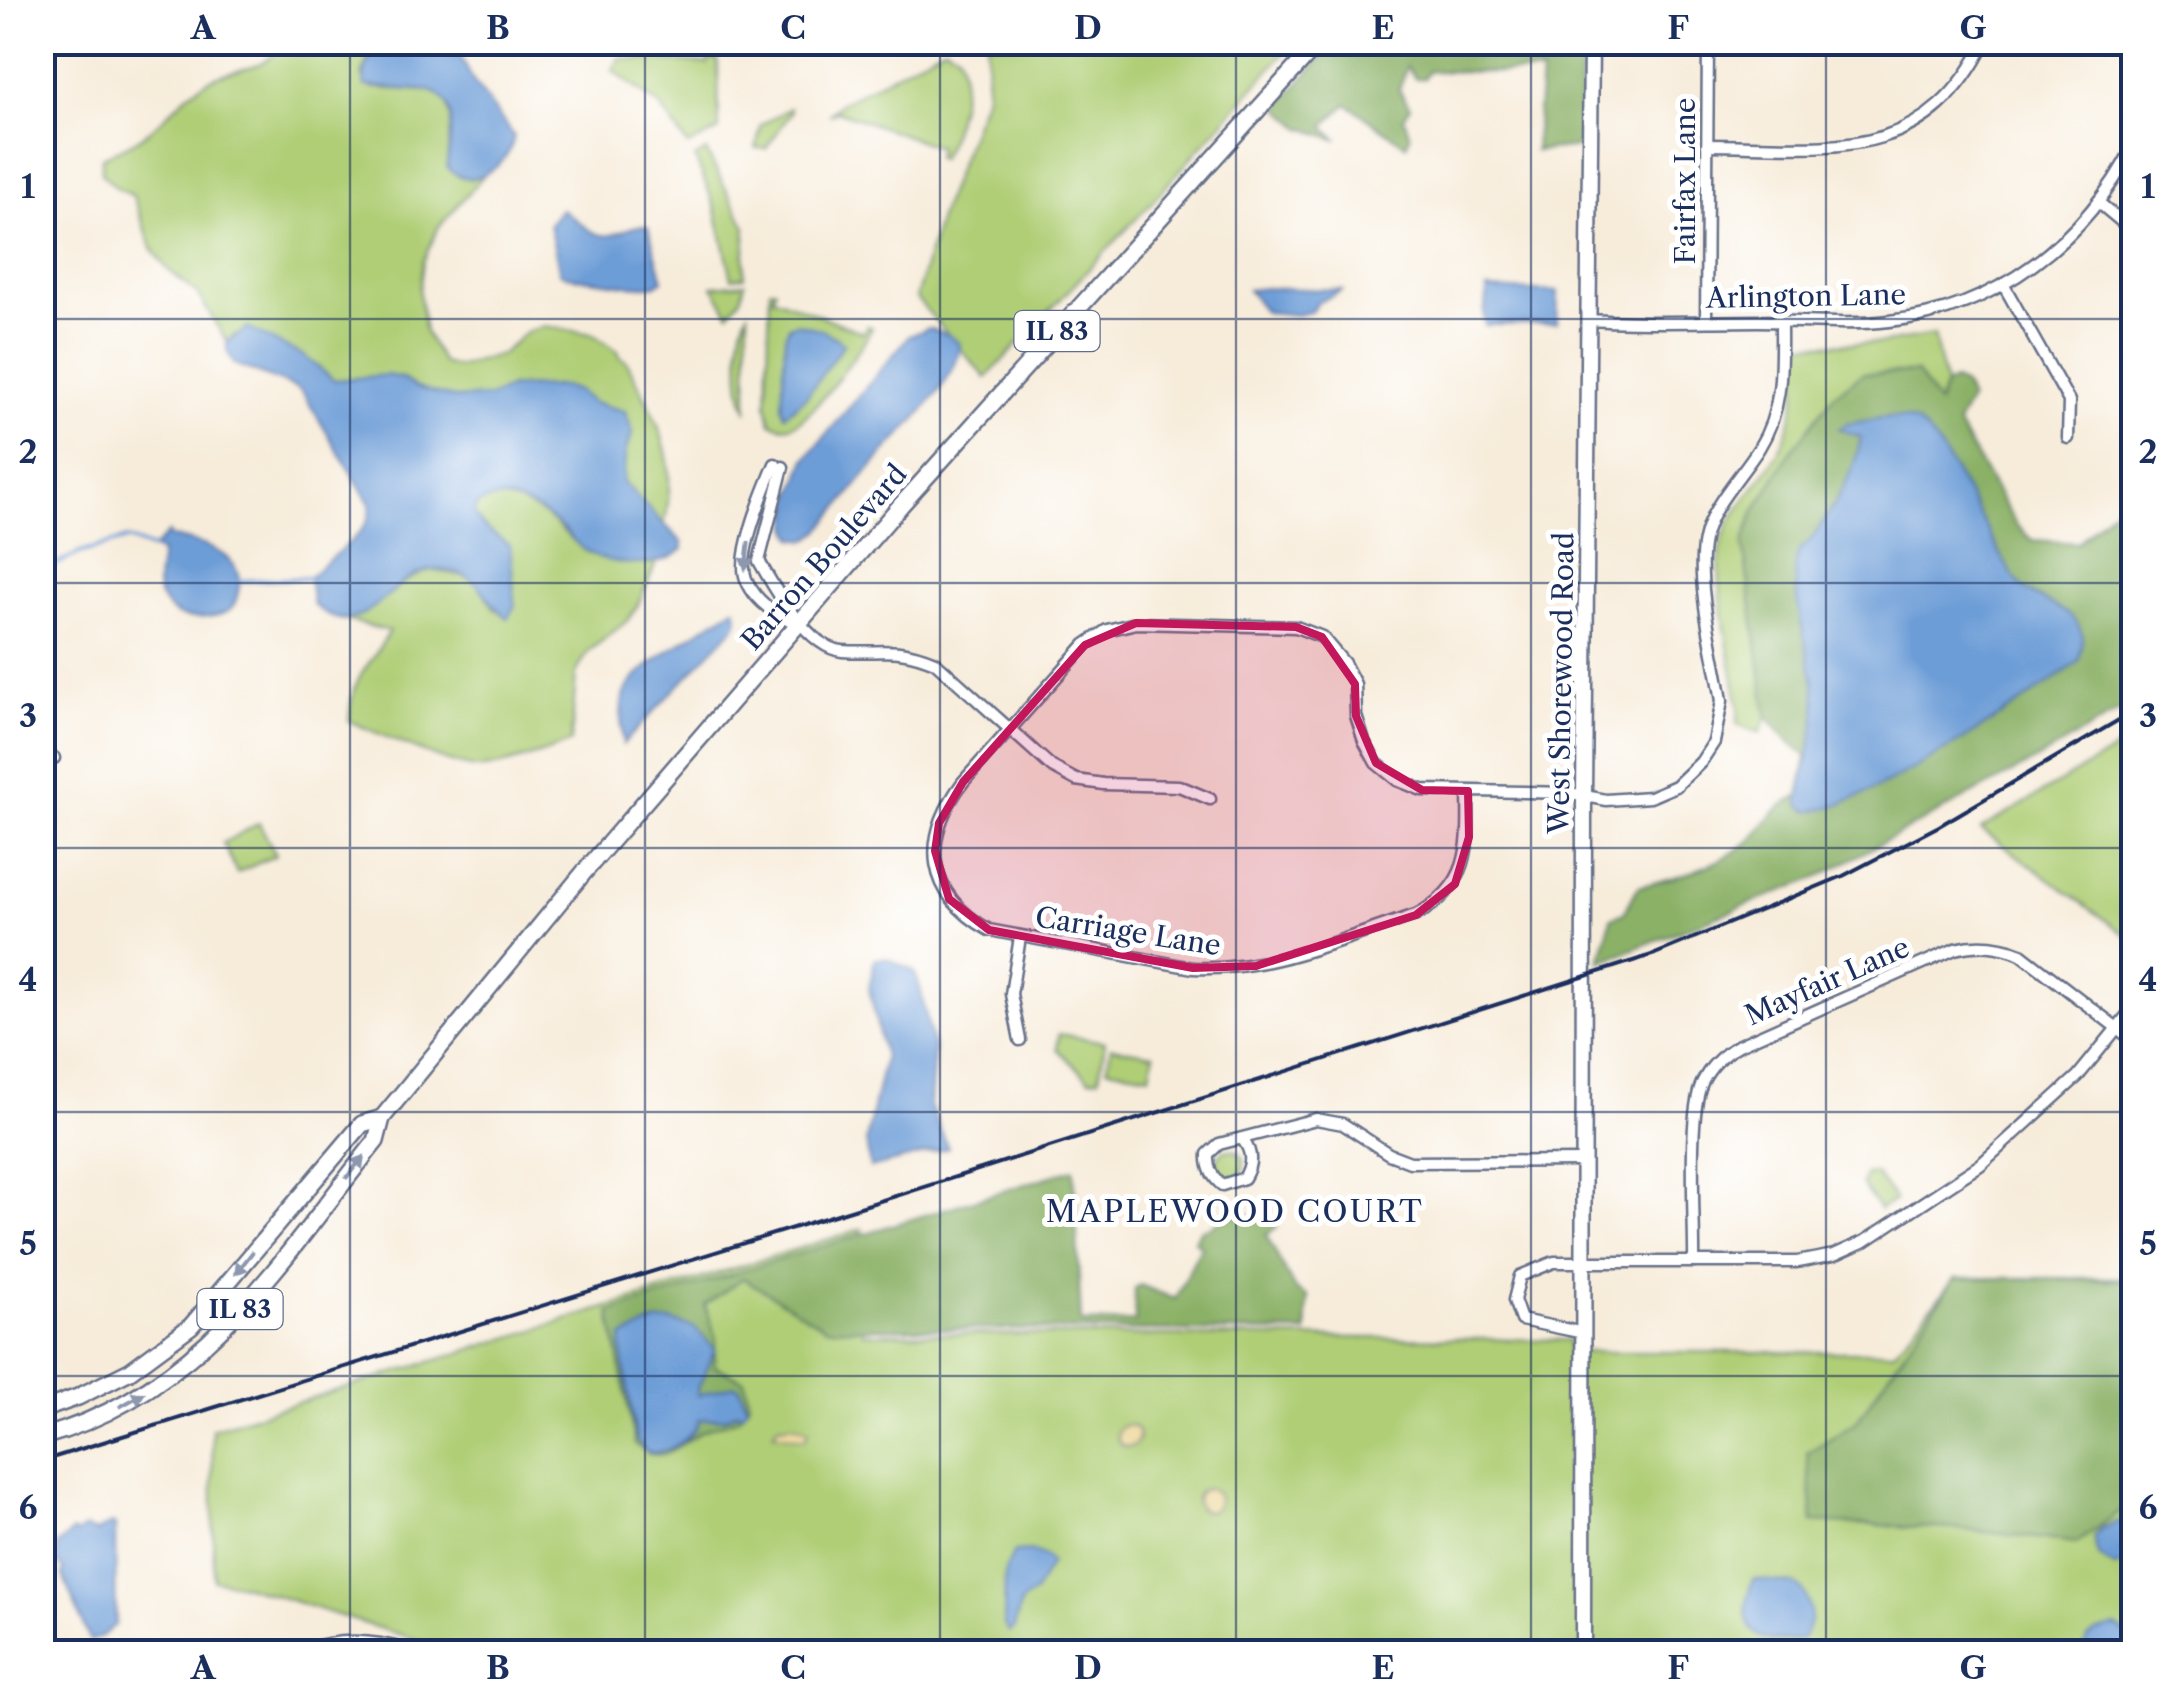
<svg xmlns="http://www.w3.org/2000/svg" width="2176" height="1695" font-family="'Libre Caslon Text',serif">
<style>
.green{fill:#afce75;stroke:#657e6a;stroke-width:2.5}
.forest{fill:#8bb166;stroke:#537062;stroke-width:2.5}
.sand{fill:#eeda9e;stroke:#84847e;stroke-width:2.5}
.water{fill:#6d9dd7;stroke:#44669a;stroke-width:2.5}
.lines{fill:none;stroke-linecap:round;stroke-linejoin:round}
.stream{stroke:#6d9dd7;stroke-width:4}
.street-casing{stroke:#687189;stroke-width:15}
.secondary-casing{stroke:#687189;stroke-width:19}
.primary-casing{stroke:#687189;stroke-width:20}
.street{stroke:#fff;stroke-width:10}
.secondary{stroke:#fff;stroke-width:14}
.primary{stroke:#fff;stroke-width:15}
.rail{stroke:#1b2f5e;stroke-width:4}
.oneway{fill:#8d97ae}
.marked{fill:#c2185b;fill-opacity:0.2;stroke:#c2185b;stroke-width:8;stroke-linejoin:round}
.grid{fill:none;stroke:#1b2f5e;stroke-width:2.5;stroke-opacity:0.55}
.labels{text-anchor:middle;stroke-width:10;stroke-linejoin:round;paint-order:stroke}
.shield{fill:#fff;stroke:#5f6d8e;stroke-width:2.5}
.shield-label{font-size:25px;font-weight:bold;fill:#1b2f5e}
.street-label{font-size:28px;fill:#1b2f5e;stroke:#fff}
.neighbourhood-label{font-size:30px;letter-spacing:2.5px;fill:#1b2f5e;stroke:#fff}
.neatline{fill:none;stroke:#1b2f5e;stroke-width:4}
.grid-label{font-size:32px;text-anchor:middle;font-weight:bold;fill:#1b2f5e}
</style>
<rect width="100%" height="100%" fill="#fff"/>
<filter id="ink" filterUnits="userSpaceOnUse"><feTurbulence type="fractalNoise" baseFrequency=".01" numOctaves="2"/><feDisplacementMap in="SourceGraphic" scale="20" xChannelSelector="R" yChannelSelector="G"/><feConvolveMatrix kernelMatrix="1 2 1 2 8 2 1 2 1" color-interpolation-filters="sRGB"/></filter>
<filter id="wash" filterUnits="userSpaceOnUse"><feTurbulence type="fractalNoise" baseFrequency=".0048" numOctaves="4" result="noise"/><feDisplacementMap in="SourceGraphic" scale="40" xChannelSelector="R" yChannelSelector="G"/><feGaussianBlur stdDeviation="2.25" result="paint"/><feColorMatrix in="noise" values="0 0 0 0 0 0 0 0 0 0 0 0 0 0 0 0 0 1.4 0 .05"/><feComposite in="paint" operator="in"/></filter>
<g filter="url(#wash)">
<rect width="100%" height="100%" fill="#f7ecda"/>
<g class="green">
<path d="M283 43H367L370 53 362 76 373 88 431 91 445 98 451 119 447 162 469 179 483 176 438 228 423 262 419 292 425 332 443 363 457 367 502 354 525 333 544 326 592 334 618 351 620 357 627 362C658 423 680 455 664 526L623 482 626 449 633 433 625 411 593 403 578 391 555 386 511 387 490 397 453 398 416 388 401 378 334 380 304 356 271 340 235 334 227 342 197 293 167 269 152 248 133 196 117 188 102 174V157C115 151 131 145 143 136 166 119 184 93 209 80 233 67 268 71 283 43Z"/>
<polygon points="987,43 1293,43 1153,201 986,378 916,298 940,215 986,93"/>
<path d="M945 46 958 53C970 82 956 133 940 159L936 157 938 147 837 111 829 115 840 104Z"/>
<polygon points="619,58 708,64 708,59 718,59 719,130 688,146 661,107 613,71"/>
<polygon points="790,108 791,112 766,149 756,148 761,125"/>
<polygon points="706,151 746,227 744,277 732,278 715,207 695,158"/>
<polygon points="745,283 741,298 729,313 713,286"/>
<path d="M770 289H775L773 297 863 333 867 326 872 328C860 350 816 413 795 424 787 429 779 426 771 423L767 405Z"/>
<path d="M748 313 747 409C737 391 736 331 748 313Z"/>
<path d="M1934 335 1945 385 1939 405 1789 742 1767 717 1760 733 1737 724 1739 709C1733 666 1711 580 1723 540 1732 508 1760 485 1776 456 1797 420 1798 384 1798 344L1884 343Z"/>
<path d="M495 497 521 503 545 515 585 551 598 556 656 563 637 607 627 621 589 651 576 673 571 742C550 751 502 767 481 768 456 769 376 732 349 721 352 671 368 672 389 631L345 620 366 612 409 579 430 570 469 577 477 582 495 610 515 605 510 547 484 527 473 513 478 504Z"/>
<polygon points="2133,739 2133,940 1981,829"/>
<polygon points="259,823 276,855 237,873 223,843"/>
<polygon points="1059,1034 1105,1042 1099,1078 1089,1079 1057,1049"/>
<polygon points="1111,1047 1154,1054 1150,1075 1107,1068"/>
<circle cx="1230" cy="1164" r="14"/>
<polygon points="1875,1173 1895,1200 1879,1210 1862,1184 1866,1174"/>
<polygon points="862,1229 863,1333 1569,1340 1569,1352 1894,1352 1955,1278 2133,1278 2133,1652 455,1652 239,1584 214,1580 212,1429"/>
</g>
<g class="forest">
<polygon points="1335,42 1581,43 1580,147 1535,151 1541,73 1429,71 1424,78 1415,78 1407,66 1399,90 1410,107 1404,118 1410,136 1406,145 1347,104 1324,126 1338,140 1302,128 1278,107"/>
<path d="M1863 373H1917L1938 404 1945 385 1954 381 1964 386 1970 400 1957 424 2016 525 2032 540 2077 543 2133 490V703L2031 763 1816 878 1600 962 1611 918 1624 913 1638 887C1676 877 1715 868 1747 843 1769 825 1769 809 1799 796L1807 756 1789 742 1767 717 1743 544 1754 512 1789 454 1835 394Z"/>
<path d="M1074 1169 1081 1323 1135 1322V1289L1140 1285 1175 1299 1201 1246 1194 1241 1201 1229C1212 1228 1213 1224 1223 1219 1236 1212 1258 1218 1273 1219L1277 1228 1266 1235 1294 1288 1308 1297 1306 1332 826 1328 743 1278 705 1305 716 1338 714 1366 744 1380 749 1403 738 1418 703 1431 664 1455 649 1454 635 1444 610 1312Z"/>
<polygon points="1955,1278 2133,1280 2133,1508 2121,1511 2077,1543 1959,1529 1813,1522 1807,1453 1856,1422"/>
</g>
<g class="sand">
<polygon points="794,1424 809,1430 805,1439 773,1433 778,1426"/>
<circle cx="1128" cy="1436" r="11"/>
<circle cx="1207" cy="1500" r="11"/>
</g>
<g class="water">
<path d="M367 43H454L473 81 514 136C510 165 471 194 447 167 448 140 463 103 431 91L365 86C360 71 376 56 367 43Z"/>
<path d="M561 209C574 216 588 233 602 235 619 238 630 222 648 227L663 280C656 285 657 286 648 286 637 287 568 278 560 273L549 224Z"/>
<polygon points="1265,288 1343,290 1317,303 1311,312 1297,315 1265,312 1248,290"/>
<path d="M1487 289 1558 292 1557 323 1485 325C1481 312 1488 303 1487 289Z"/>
<polygon points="796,323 823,330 844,343 807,396 785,415 782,408 785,336 789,326"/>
<path d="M248 328 304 356 334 380 387 375 401 378 417 388 454 398 490 397 511 387 564 386 578 391 593 403 625 411 633 433 626 449 623 482 682 542 683 549C660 570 613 567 586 551 577 546 571 536 563 529 542 509 506 489 478 504L473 513 484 527 510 546 515 605 508 618C488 605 482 579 457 573 446 570 430 568 419 573 383 588 358 647 313 604L309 578C329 554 374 535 370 504L303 393 297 388 234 364 227 351V342Z"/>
<path d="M929 328 949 335 960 344C960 377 906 429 885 452 862 478 841 506 819 532L807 540 794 538 789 526 791 499 806 459 909 336Z"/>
<path d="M1887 417C1897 417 1908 417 1917 423 1945 441 1991 541 2012 574 2035 613 2099 602 2078 662 2034 696 1857 815 1807 810L1800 805 1799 797C1804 764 1819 731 1816 697 1813 664 1785 580 1799 552 1802 547 1807 545 1810 541 1831 512 1855 472 1861 437L1839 429 1847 424Z"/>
<path d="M168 533 170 537C195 541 242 552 239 587 238 594 235 604 231 609 221 618 190 620 178 615 170 612 160 600 158 592 155 582 160 564 161 553L153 549Z"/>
<path d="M735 608 738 616 736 625 623 744C622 726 618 706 627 689 639 665 710 624 735 608Z"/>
<polygon points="885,958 914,971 920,987 934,1052 930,1106 948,1148 870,1168 866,1141 884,1058 869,988 875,959"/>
<path d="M671 1321 694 1327 715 1349 698 1388V1395L735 1385 739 1387 747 1407 742 1415 738 1412 724 1418 699 1420C693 1439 665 1456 646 1452L636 1438 621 1347 623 1337 656 1322Z"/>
<polygon points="2133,1516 2133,1563 2114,1567 2098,1555 2093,1538 2102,1528"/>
<polygon points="111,1524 115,1525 116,1624 101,1637 90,1641 62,1574 64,1570 57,1563 57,1545 73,1531 76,1534 86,1528 96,1532"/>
<polygon points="1031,1551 1046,1557 1051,1563 1035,1592 1021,1603 1014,1628 1009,1632 1004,1625 1005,1570 1014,1552"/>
<path d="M1753 1579 1793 1584 1803 1590C1812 1607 1814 1624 1802 1639 1751 1648 1736 1626 1753 1579Z"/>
<path d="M2116 1627 2133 1639V1652H2082C2086 1633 2097 1630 2116 1627Z"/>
</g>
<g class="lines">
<g class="stream">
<polyline points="42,571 82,552 127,539 153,549"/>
<polyline points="239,581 309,578"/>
</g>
</g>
</g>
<g filter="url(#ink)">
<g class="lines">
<g class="street-casing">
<g id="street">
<path d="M1707 145C1826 146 1923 167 1985 42"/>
<polyline points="2098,202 2134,232"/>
<polyline points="2003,284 2069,401 2068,438"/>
<path d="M1589 320C1645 324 1702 321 1758 321 1801 321 1846 326 1889 321 1996 310 2086 240 2134 145"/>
<polyline points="1706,321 1708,42"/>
<path d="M775 464C765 488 736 555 746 579 755 602 778 616 799 624"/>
<path d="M783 467 759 561C774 588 808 648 842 651 880 654 895 645 935 662L1052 767 1076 780 1103 784 1179 786 1210 799"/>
<polyline points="42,758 54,758"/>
<path d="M1468 791C1469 847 1471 886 1416 915 1343 938 1270 972 1193 968L989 930C926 894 920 840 963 782L1085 645 1107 630 1136 623 1296 627 1322 637 1344 663 1355 684 1356 716 1364 741 1376 763 1397 780 1422 790 1569 793 1606 800 1650 797 1676 786 1701 762 1714 742 1722 701C1715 656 1695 583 1704 540 1711 505 1740 478 1759 448 1784 408 1781 366 1781 321"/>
<polyline points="1020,937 1011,994 1020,1040"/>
<path d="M1243 1140C1253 1153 1252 1165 1244 1178L1222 1185C1212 1177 1207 1168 1208 1154L1219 1144 1316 1119 1343 1124 1389 1154 1410 1162 1584 1161"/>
<path d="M1694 1262C1695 1222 1687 1115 1702 1083 1710 1066 1723 1054 1739 1045L1955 949C1979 943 1999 945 2021 954L2134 1041"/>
<polyline points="1584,1333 1521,1320 1514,1300 1520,1276 1554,1262 1797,1262 1834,1255 1865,1241 1980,1165 2078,1076 2134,1007"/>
</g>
</g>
<g class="secondary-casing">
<g id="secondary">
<path d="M304 1652C340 1640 371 1642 407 1652"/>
<polyline points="1583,1652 1584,796 1591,42"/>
</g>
</g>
<g class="primary-casing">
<g id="primary">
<polyline points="42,1410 78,1397 130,1371 191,1326 362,1124 382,1118"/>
<path d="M42 1437C201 1393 279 1262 376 1141L382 1118 585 871 901 505 1319 42"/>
</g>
</g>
<use href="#street" class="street"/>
<use href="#secondary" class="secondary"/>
<use href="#primary" class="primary"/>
<polyline class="rail" points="42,1461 899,1195 1655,954 1843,876 1939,826 2134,711"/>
</g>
<defs><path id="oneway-solid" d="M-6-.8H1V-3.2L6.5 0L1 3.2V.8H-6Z" transform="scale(2.5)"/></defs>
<g class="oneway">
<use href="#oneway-solid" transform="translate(747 556) rotate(97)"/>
<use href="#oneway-solid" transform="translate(355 1167) rotate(-51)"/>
<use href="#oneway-solid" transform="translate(244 1263) rotate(128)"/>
<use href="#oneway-solid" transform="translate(132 1400) rotate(-29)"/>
</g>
</g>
<path class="marked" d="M1136 623 1296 627 1322 637 1355 684 1356 716 1376 763 1422 790 1468 791 1469 837 1455 884 1416 915 1256 966 1193 968 989 930 949 899 935 851 939 823 963 782 1085 645Z"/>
<path class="grid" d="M350 42V1652M645 42V1652M940 42V1652M1236 42V1652M1531 42V1652M1826 42V1652M42 319H2134M42 583H2134M42 848H2134M42 1112H2134M42 1376H2134"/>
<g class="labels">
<g class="shield">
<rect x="1014.5" y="311" width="85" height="40" rx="8"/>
<rect x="197.5" y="1289" width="85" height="40" rx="8"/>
</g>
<g class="shield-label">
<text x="1057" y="340">IL 83</text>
<text x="240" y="1318">IL 83</text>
</g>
<g class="street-label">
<text transform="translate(1685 181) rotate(-90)" y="10">Fairfax Lane</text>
<text transform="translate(1806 296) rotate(-1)" y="10">Arlington Lane</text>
<text transform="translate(824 557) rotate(-49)" y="10">Barron Boulevard</text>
<text transform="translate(1561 683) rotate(-89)" y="10">West Shorewood Road</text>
<text transform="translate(1128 931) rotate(9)" y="10">Carriage Lane</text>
<text transform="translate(1827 981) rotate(-24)" y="10">Mayfair Lane</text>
</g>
<g class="neighbourhood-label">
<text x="1235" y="1222">MAPLEWOOD COURT</text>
</g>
</g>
<rect width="2176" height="1695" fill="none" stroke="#fff" stroke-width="110"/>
<rect x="55" y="55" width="2066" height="1585" class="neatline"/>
<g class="grid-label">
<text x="203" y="39">A</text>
<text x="498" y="39">B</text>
<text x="793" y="39">C</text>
<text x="1088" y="39">D</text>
<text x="1383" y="39">E</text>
<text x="1678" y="39">F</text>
<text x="1973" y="39">G</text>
<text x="28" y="198">1</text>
<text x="2148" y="198">1</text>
<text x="28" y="463">2</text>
<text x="2148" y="463">2</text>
<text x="28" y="727">3</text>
<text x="2148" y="727">3</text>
<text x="28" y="991">4</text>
<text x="2148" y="991">4</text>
<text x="28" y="1255">5</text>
<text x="2148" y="1255">5</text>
<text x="28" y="1519">6</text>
<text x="2148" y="1519">6</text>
<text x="203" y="1679">A</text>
<text x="498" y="1679">B</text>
<text x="793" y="1679">C</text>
<text x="1088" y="1679">D</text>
<text x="1383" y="1679">E</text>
<text x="1678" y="1679">F</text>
<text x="1973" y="1679">G</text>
</g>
</svg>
